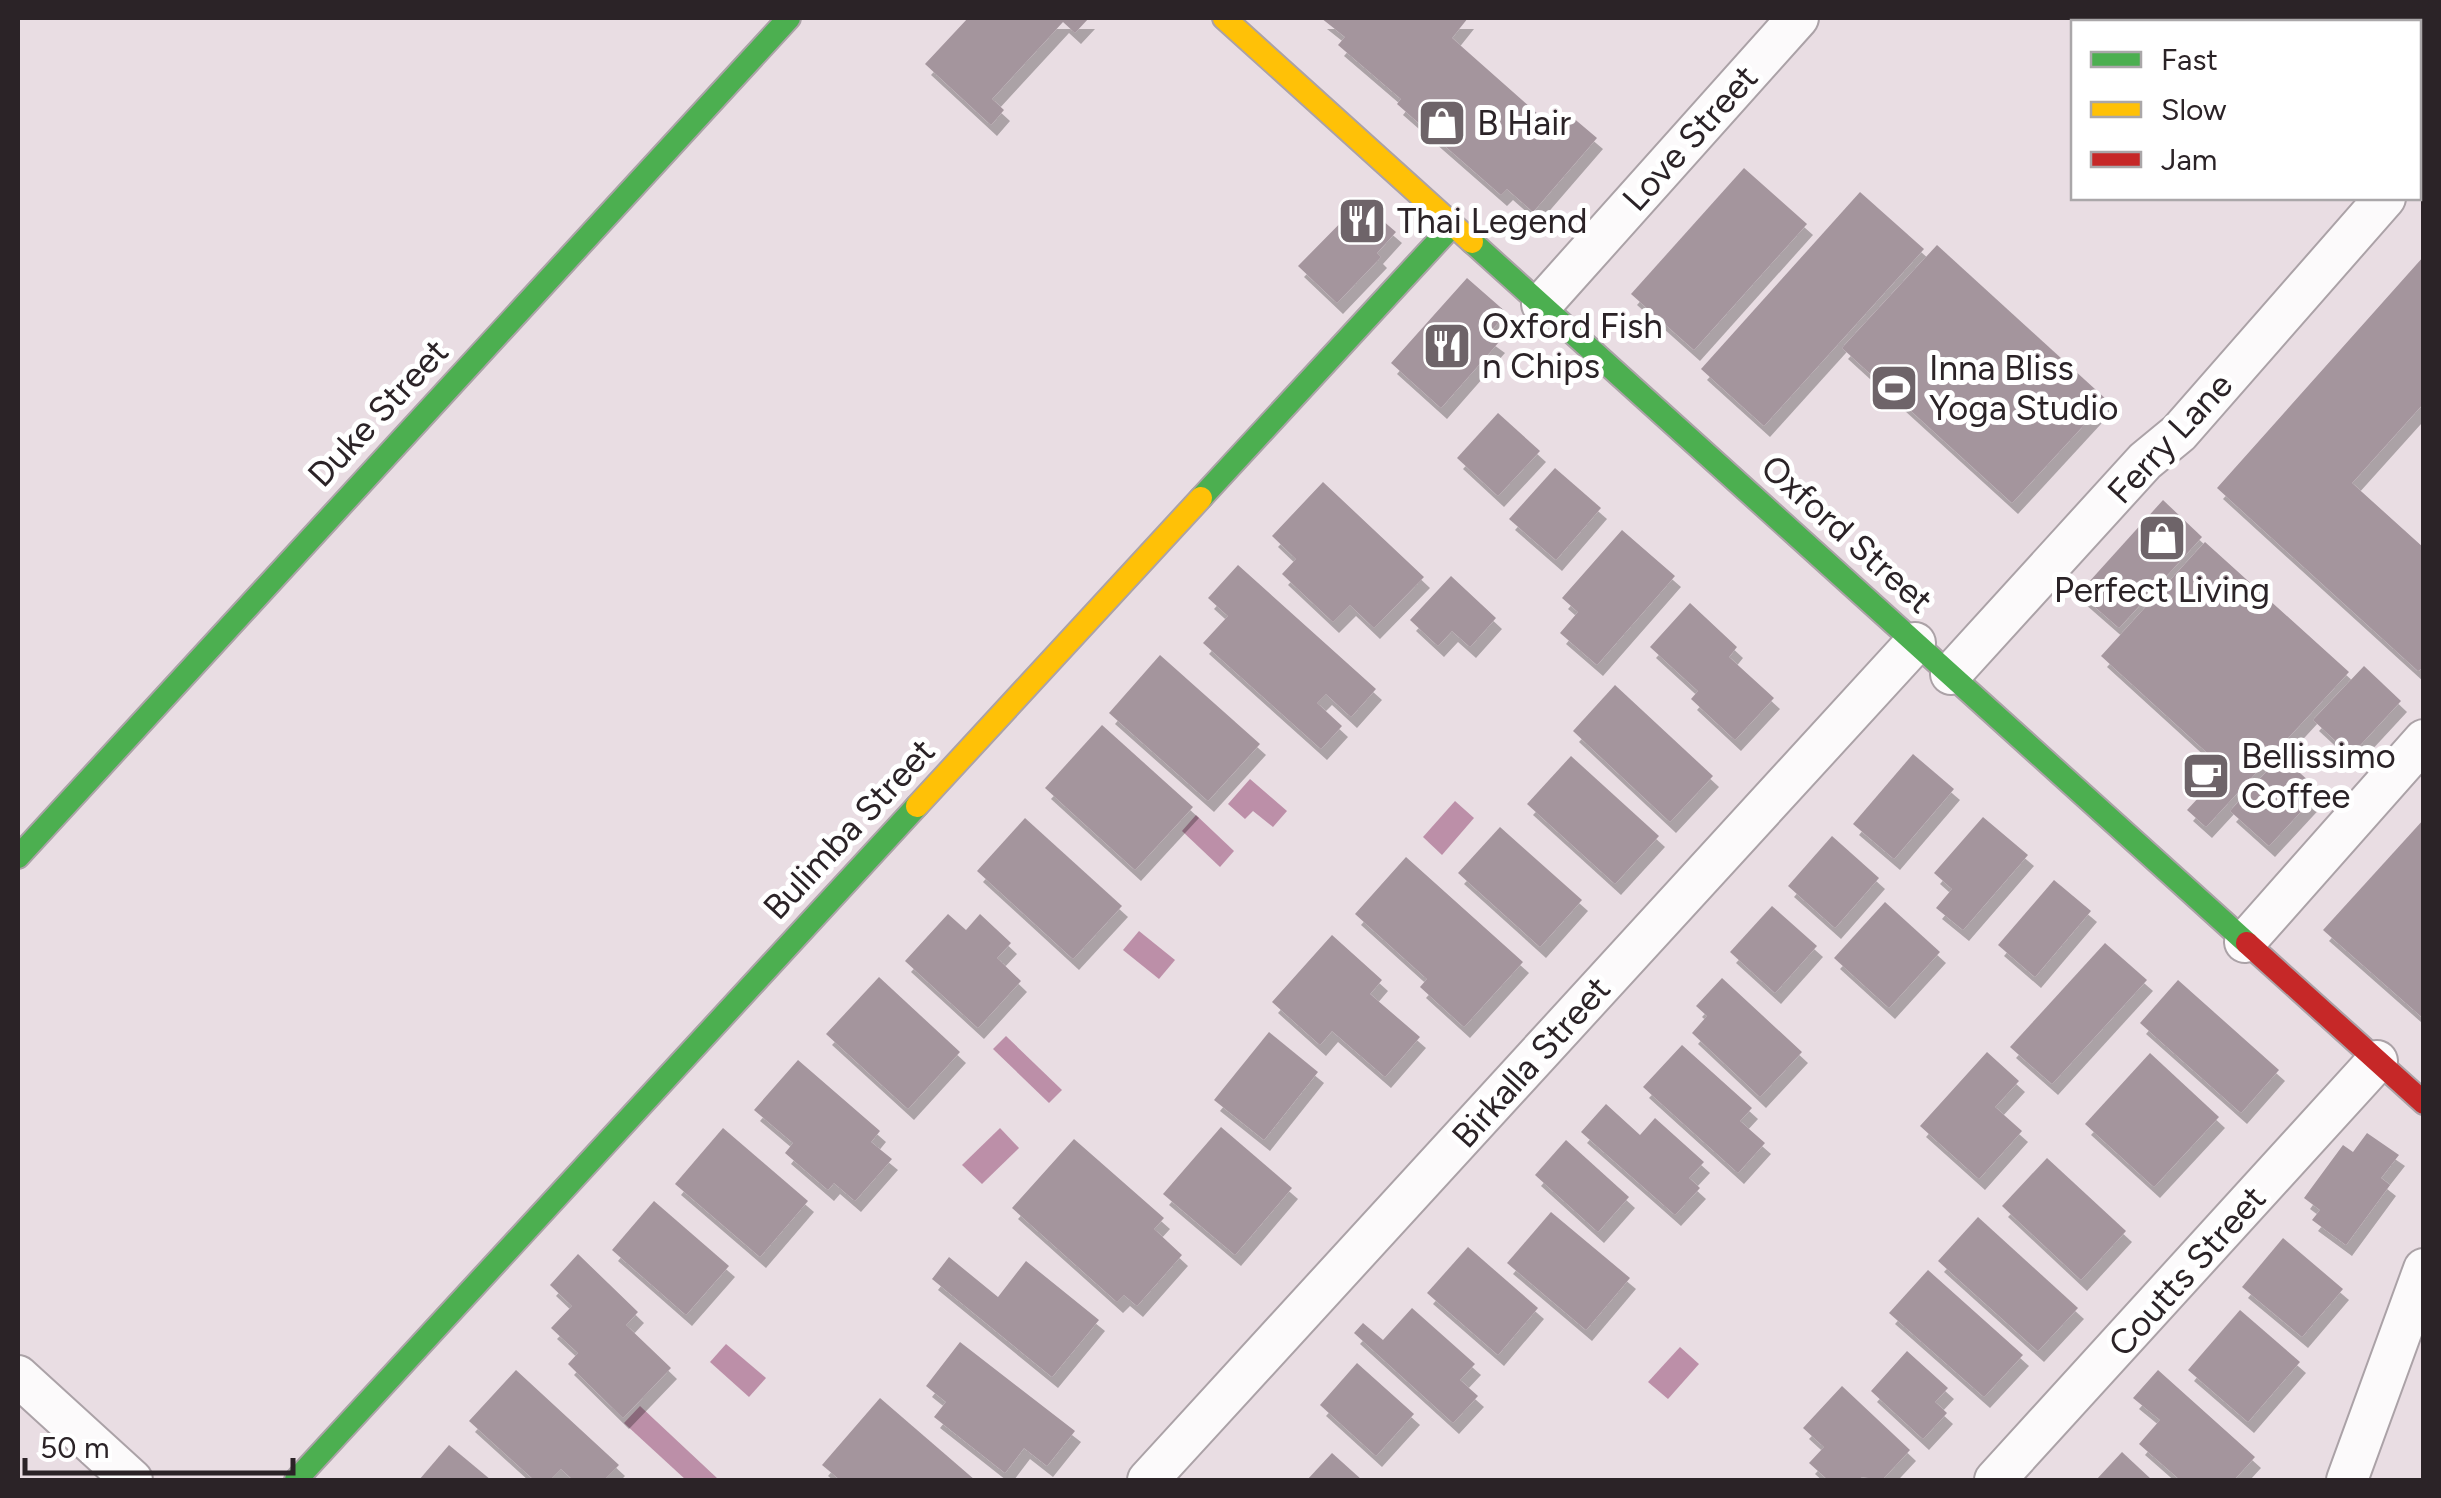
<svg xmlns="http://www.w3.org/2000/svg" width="2441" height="1498" font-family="Figtree,sans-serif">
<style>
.water{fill:#bc8fa8}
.building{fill:#a4959d;filter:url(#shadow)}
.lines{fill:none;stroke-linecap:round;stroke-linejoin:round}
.street-casing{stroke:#aba2a7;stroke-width:44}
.fast-casing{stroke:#aba2a7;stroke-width:26}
.slow-casing{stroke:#aba2a7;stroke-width:26}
.jam-casing{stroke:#aba2a7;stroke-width:26}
.street{stroke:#fcfafb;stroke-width:40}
.fast{stroke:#4caf50;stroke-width:22}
.slow{stroke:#ffc107;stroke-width:22}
.jam{stroke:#c62828;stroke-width:22}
.labels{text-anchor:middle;stroke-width:10;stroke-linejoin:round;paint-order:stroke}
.poi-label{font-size:35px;fill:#2b2327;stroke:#fff;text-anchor:start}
.street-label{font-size:35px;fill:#2b2327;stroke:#fff}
</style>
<defs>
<filter id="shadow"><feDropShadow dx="6" dy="11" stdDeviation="0" flood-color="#0004"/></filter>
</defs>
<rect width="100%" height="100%" fill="#e9dde3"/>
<g class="water">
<polygon points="1250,779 1287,811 1273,827 1253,811 1245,819 1228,804"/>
<polygon points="1455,801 1474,818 1442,855 1423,837"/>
<polygon points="1196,815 1234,851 1220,867 1182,831"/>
<polygon points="1139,931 1175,960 1159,979 1123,950"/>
<polygon points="1006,1036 1062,1090 1049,1103 993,1049"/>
<polygon points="1000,1128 1019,1148 982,1184 962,1165"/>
<polygon points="726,1344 766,1378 749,1397 710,1362"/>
<polygon points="1680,1347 1699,1364 1668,1399 1648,1382"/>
<polygon points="640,1406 718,1479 686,1480 624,1423"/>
</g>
<g class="building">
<polygon points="968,18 1089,18 1075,33 1063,22 992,99 1004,110 991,125 925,64"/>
<polygon points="1321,18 1468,18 1452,38 1557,131 1571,116 1597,138 1533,212 1507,189 1501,195 1397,104 1401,99 1338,45 1345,37"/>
<polygon points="1744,168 1807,224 1694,350 1631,294"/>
<polygon points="1860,192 1924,249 1764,426 1701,369"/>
<polygon points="1361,202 1396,232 1377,253 1381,257 1337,303 1298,266"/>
<polygon points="1937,245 2107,400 2012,503 1842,348"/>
<polygon points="2424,256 2424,403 2352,483 2424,548 2424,667 2418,671 2217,488"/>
<polygon points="1467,278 1507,313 1488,334 1499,342 1441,408 1391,363"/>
<polygon points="1498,413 1540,451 1498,496 1457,458"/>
<polygon points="1555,468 1601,508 1556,560 1509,519"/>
<polygon points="1323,482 1424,577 1374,628 1350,605 1333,622 1282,574 1296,559 1272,536"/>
<polygon points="2163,500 2202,537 2119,628 2079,593"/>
<polygon points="1622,530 1675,576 1597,665 1560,633 1578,612 1562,598"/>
<polygon points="2205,542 2349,672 2206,827 2187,810 2225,769 2101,656"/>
<polygon points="1238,565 1376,689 1351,717 1326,694 1317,703 1342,726 1321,749 1203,643 1228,616 1208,598"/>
<polygon points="1451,576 1496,618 1470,647 1452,631 1438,646 1410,620"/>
<polygon points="1690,603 1737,647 1729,657 1774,698 1735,740 1691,699 1698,691 1650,647"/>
<polygon points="1160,655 1260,744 1208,801 1109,713"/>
<polygon points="2364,666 2401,701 2351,755 2313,720"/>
<polygon points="1615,685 1713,776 1670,822 1573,731"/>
<polygon points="1102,725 1193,807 1135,870 1045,788"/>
<polygon points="1913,754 1954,789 1894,859 1853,824"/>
<polygon points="1571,756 1659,836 1615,884 1527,804"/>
<polygon points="2281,756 2320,791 2269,846 2230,811"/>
<polygon points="1983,817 2028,855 1963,930 1936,908 1952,889 1934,873"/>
<polygon points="1025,818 1122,906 1073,959 977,871"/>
<polygon points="2424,819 2424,1019 2323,930"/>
<polygon points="1500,827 1582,900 1540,947 1458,873"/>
<polygon points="1832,836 1879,878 1835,928 1788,886"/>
<polygon points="1406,857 1523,962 1464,1027 1420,987 1427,979 1355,914"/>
<polygon points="2054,880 2091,911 2035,977 1998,945"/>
<polygon points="1885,902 1940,952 1889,1008 1834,958"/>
<polygon points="1772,906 1817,946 1775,993 1730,952"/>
<polygon points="948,914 966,930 980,914 1011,943 997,958 1021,981 978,1028 905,961"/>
<polygon points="1332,935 1382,980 1370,994 1420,1037 1385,1077 1332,1031 1320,1045 1272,1002"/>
<polygon points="2105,943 2147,980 2052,1084 2010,1047"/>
<polygon points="879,977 960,1052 908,1109 826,1034"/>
<polygon points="1722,978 1802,1052 1760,1097 1692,1033 1707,1016 1696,1006"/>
<polygon points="2178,980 2279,1070 2241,1113 2140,1023"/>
<polygon points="1269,1032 1318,1072 1264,1140 1214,1100"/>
<polygon points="1682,1045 1752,1108 1740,1121 1765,1143 1738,1173 1643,1087"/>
<polygon points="1987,1052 2019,1081 1995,1107 2022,1131 1979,1179 1920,1126"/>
<polygon points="2150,1053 2219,1117 2154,1187 2085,1124"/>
<polygon points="798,1060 880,1131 871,1142 892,1159 855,1201 834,1183 828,1190 785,1153 793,1143 754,1110"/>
<polygon points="1606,1104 1640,1135 1655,1118 1704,1162 1689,1178 1700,1188 1675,1215 1581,1132"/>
<polygon points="1221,1127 1292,1188 1235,1255 1163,1194"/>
<polygon points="723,1128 808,1201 760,1257 675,1184"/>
<polygon points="2367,1133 2399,1155 2381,1178 2390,1185 2346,1245 2312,1220 2320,1210 2304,1198 2343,1145 2353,1152"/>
<polygon points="1074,1139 1164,1218 1154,1229 1182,1255 1137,1306 1124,1295 1117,1302 1012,1208"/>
<polygon points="1566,1140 1629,1197 1598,1232 1535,1175"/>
<polygon points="2047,1158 2126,1231 2081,1280 2002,1206"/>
<polygon points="654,1201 729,1266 686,1315 612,1250"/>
<polygon points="1551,1212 1630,1278 1586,1330 1507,1263"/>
<polygon points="1978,1217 2078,1308 2038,1351 1938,1261"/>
<polygon points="2283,1238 2343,1289 2302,1337 2242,1287"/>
<polygon points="1468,1247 1538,1308 1498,1355 1427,1293"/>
<polygon points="578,1254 638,1312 626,1325 671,1368 623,1418 568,1364 578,1353 551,1328 572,1306 550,1285"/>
<polygon points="949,1257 998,1297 1026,1261 1099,1320 1052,1377 932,1279"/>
<polygon points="1928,1270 2023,1355 1984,1397 1889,1313"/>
<polygon points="1412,1308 1475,1364 1460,1380 1478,1396 1453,1423 1354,1333 1363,1323 1383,1340"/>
<polygon points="2240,1310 2300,1362 2248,1422 2188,1370"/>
<polygon points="960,1342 1075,1431 1047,1466 1024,1448 1005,1473 934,1417 946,1402 926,1386"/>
<polygon points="1907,1351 1948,1388 1935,1402 1947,1413 1923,1439 1871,1391"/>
<polygon points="1357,1363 1414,1414 1376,1456 1320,1405"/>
<polygon points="516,1370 619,1465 604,1480 573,1480 561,1469 550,1480 534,1480 469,1421"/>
<polygon points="2158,1370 2255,1457 2234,1480 2180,1480 2139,1444 2160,1420 2133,1398"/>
<polygon points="1842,1386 1910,1450 1882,1480 1862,1477 1858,1480 1828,1480 1809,1463 1824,1447 1803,1428"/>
<polygon points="880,1398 975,1480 840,1480 822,1465"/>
<polygon points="449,1445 491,1480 419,1480"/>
<polygon points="2122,1452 2152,1480 2096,1480"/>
<polygon points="1332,1453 1362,1480 1307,1480"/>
</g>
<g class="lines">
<g class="street-casing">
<g id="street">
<polyline points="2394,18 2400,22"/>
<polyline points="2418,159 2424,154"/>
<polyline points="1542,304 1798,18"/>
<polyline points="1951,674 2145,461 2179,433 2385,198"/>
<polyline points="2245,942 2424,740"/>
<polyline points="18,1376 132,1480"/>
<polyline points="1148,1480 1915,643"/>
<polyline points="1995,1480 2377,1061"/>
<polyline points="2347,1480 2424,1269"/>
</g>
</g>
<g class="fast-casing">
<g id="fast">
<polyline points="1472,242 2247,943"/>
<polyline points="1201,498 1453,225"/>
<polyline points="18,857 789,18"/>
<polyline points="296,1480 917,806"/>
</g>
</g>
<g class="slow-casing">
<g id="slow">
<polyline points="1224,18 1472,242"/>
<polyline points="917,806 1201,498"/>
</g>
</g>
<g class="jam-casing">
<polyline id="jam" points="2247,943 2424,1103"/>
</g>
<use href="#street" class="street"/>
<use href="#fast" class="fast"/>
<use href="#slow" class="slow"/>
<use href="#jam" class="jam"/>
</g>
<defs>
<g id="shop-square" transform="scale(2.5)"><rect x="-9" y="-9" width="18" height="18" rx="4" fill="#6e6469" stroke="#fff"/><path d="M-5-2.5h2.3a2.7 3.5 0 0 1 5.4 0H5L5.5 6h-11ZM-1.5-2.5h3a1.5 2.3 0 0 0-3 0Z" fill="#fff"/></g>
<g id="restaurant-square" transform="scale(2.5)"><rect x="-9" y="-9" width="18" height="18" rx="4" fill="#6e6469" stroke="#fff"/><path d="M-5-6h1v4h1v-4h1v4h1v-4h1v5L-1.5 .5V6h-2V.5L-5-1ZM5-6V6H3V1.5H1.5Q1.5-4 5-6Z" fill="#fff"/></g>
<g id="stadium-square" transform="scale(2.5)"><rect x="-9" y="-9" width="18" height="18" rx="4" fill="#6e6469" stroke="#fff"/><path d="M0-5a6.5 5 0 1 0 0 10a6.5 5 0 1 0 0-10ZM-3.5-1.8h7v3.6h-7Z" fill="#fff"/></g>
<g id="cafe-square" transform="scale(2.5)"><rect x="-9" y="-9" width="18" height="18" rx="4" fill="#6e6469" stroke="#fff"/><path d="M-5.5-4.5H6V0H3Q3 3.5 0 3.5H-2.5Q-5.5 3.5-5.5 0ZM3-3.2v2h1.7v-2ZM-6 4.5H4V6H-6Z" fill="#fff"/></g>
</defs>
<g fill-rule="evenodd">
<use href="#shop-square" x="1442" y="123"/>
<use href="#restaurant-square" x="1362" y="221"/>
<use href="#restaurant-square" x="1447" y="346"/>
<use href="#stadium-square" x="1894" y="388"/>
<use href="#shop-square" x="2162" y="538"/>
<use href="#cafe-square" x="2206" y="776"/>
</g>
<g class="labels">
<g class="poi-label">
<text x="1477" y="135">B Hair</text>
<text x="1397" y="233">Thai Legend</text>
<text x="1482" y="338">Oxford Fish<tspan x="1482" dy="40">n Chips</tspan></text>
<text x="1929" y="380">Inna Bliss<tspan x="1929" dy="40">Yoga Studio</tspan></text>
<text x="2162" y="602" text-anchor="middle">Perfect Living</text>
<text x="2241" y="768">Bellissimo<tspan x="2241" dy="40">Coffee</tspan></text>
</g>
<g class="street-label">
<text transform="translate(1690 138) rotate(-48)" y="12">Love Street</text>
<text transform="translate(378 413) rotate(-47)" y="12">Duke Street</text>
<text transform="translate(2170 438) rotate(-47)" y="12">Ferry Lane</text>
<text transform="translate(1847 534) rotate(42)" y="12">Oxford Street</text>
<text transform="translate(849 829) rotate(-47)" y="12">Bulimba Street</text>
<text transform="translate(1531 1062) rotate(-48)" y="12">Birkalla Street</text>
<text transform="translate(2187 1271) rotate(-48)" y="12">Coutts Street</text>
</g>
</g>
<rect width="2441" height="1498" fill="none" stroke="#2b2327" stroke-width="40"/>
<rect x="2071" y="20" width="350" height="180" fill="#ffffff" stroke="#aaa7a9" stroke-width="2.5"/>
<rect x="2091" y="52" width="50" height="15" fill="#4caf50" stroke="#aaa7a9" stroke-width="2.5"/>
<text x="2161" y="70" font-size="30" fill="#2b2327">Fast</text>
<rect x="2091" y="102" width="50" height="15" fill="#ffc107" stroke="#aaa7a9" stroke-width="2.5"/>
<text x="2161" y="120" font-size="30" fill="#2b2327">Slow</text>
<rect x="2091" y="152" width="50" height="15" fill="#c62828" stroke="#aaa7a9" stroke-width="2.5"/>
<text x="2161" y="170" font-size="30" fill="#2b2327">Jam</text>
<path d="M25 1458v15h268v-15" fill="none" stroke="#2b2327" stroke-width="5"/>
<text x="40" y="1458" font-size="30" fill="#2b2327" stroke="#ffffff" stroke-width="8" paint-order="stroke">50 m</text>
</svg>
